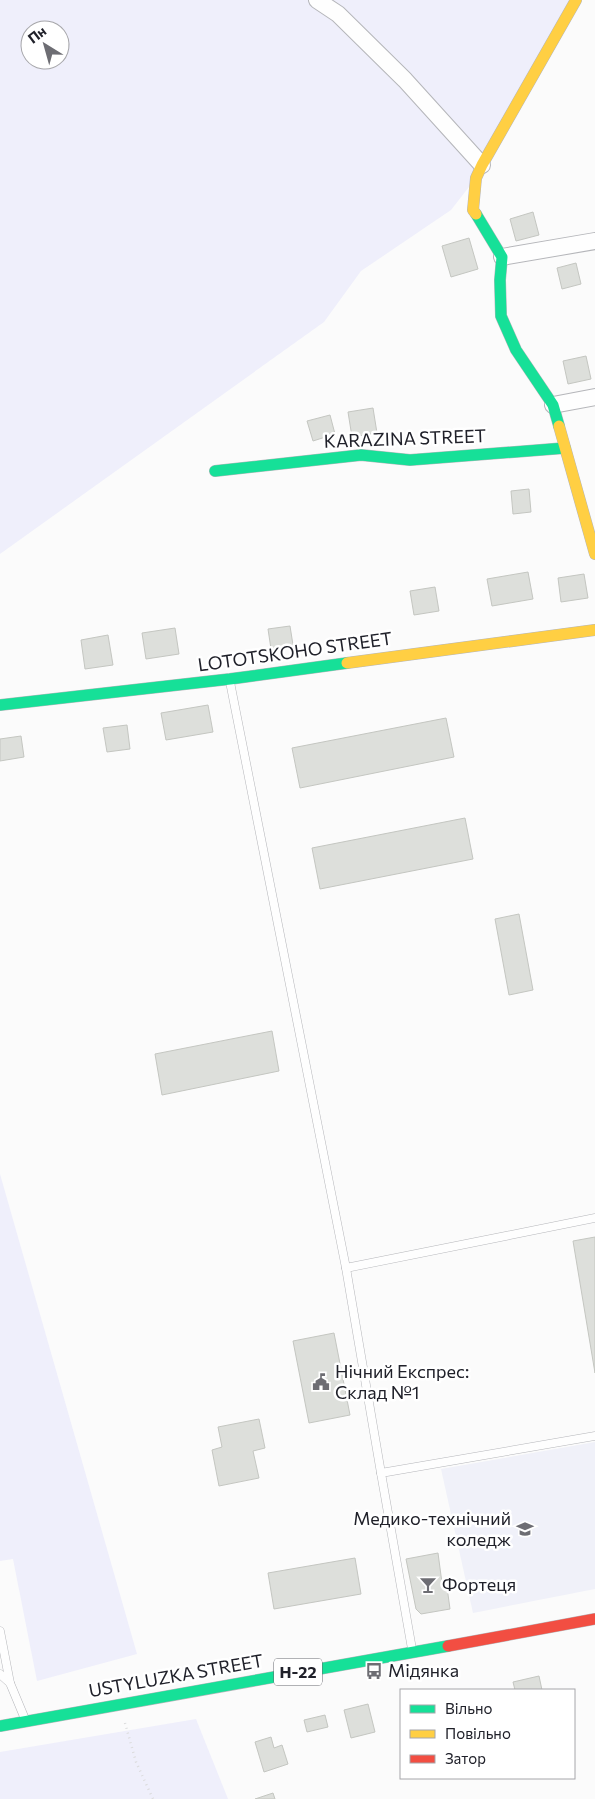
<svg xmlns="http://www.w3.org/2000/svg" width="595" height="1799" font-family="Commissioner,sans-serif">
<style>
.built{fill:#f0f1f9}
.green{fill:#efeffb;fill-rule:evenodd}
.building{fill:#dddfdb;stroke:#c4c6c1}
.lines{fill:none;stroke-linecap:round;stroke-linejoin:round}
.lane-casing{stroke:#b5b6ba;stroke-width:9}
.street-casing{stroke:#b5b6ba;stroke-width:18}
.fast-casing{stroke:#b5b6ba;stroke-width:12}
.slow-casing{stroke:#b5b6ba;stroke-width:12}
.jam-casing{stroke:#b5b6ba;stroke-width:12}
.path{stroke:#dbdbdc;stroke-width:2.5;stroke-dasharray:1 4;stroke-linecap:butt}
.lane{stroke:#fefefe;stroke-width:8}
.street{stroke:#fefefe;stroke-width:16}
.fast{stroke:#16e098;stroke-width:11}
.slow{stroke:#ffcf43;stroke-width:11}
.jam{stroke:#f24e42;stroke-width:11}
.labels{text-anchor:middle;stroke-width:5;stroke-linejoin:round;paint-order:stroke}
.shield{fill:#fff;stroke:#63646a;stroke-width:1}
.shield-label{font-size:16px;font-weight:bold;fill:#20212a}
.street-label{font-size:18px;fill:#20212a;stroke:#fff}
.poi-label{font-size:18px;fill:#20212a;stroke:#fff;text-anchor:start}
</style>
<rect width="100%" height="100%" fill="#fbfbfb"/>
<polygon class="built" points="595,1442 595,1589 473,1613 441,1469"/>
<g class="green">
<path d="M0 0H576L476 178 451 210 361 271 324 322 0 554ZM30 30H60V60H30Z"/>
<polygon points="0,1174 137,1654 37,1681 13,1559 0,1561"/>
<polygon points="196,1719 228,1799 0,1799 0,1752"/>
</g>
<g class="building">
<polygon points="533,212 539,235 516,241 510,219"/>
<polygon points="469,238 478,269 451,277 442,246"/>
<polygon points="576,263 581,284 562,289 557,268"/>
<polygon points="586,356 591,379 568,384 563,361"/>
<polygon points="373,408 377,433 352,437 348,412"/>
<polygon points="330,415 335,434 313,441 307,421"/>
<polygon points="529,489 531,512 513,514 511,491"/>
<polygon points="528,572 533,599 492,606 487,579"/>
<polygon points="584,574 588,598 561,602 558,578"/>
<polygon points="435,587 439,611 414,615 410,591"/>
<polygon points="290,626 293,645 271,649 268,629"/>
<polygon points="175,628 179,654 146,659 142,633"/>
<polygon points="108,635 113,665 85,669 81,640"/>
<polygon points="208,705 213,732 166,740 161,713"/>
<polygon points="446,718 454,757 300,788 292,748"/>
<polygon points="127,725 130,749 107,752 103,728"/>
<polygon points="21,736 24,757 0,761 0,739"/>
<polygon points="465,818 473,859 320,889 312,848"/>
<polygon points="519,914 533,990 509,995 495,919"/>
<polygon points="272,1031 279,1071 162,1095 155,1054"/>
<polygon points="595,1237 595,1373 573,1241"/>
<polygon points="334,1333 350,1415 309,1423 293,1341"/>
<polygon points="259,1419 265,1448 253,1451 259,1478 219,1486 212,1450 222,1447 218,1427"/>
<polygon points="438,1553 442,1583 447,1587 450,1609 421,1614 416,1609 406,1559"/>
<polygon points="355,1558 361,1594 274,1609 268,1573"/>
<polygon points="539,1676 542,1690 515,1690 513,1682"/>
<polygon points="368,1704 375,1732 351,1738 344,1710"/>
<polygon points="325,1715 328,1727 307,1732 304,1720"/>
<polygon points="271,1737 274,1748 282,1745 288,1764 264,1772 255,1742"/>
<polygon points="273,1793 275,1799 255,1799"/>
</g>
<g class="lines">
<g class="lane-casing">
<g id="lane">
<polyline points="230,682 346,1268 381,1473"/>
<polyline points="346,1268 595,1218"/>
<polyline points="0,1631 10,1683"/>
<polyline points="412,1649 381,1473 595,1436"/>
<polyline points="0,1674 10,1683 25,1719"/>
</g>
</g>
<g class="street-casing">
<g id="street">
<polyline points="317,0 338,14 405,80 482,165"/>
<polyline points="502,257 595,241"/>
<polyline points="553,405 595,397"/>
</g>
</g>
<g class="fast-casing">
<g id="fast">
<polyline points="476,214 502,257 500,280 501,316 516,350 553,405 559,426"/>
<polyline points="215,471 361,455 410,460 565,448"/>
<polyline points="0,705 230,679 347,663"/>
<polyline points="0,1726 448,1646"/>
</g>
</g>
<g class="slow-casing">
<g id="slow">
<polyline points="476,214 473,210 476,178 482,165 576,0"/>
<polyline points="559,426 595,554"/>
<polyline points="347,663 595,630"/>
</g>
</g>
<g class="jam-casing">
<polyline id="jam" points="448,1646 595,1619"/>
</g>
<polyline class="path" points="125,1723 136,1762 153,1799"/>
<use href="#lane" class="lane"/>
<use href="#street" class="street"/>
<use href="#fast" class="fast"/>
<use href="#slow" class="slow"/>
<use href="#jam" class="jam"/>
</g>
<defs>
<g id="civic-bare" transform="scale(1.35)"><path d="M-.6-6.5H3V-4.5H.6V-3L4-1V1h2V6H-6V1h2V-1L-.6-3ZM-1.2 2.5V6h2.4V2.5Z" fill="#6d6d73" stroke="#fff" stroke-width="2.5" paint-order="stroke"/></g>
<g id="university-bare" transform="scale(1.35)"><path d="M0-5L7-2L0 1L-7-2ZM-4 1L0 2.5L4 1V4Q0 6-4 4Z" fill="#6d6d73" stroke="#fff" stroke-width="2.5" paint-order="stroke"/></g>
<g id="bar-bare" transform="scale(1.35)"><path d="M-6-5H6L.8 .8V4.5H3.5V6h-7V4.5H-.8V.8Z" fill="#6d6d73" stroke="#fff" stroke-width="2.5" paint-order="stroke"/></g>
<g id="bus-bare" transform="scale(1.35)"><path d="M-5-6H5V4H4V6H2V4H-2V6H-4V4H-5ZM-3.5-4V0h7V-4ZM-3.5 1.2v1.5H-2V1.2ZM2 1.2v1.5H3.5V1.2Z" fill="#6d6d73" stroke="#fff" stroke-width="2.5" paint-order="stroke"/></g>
</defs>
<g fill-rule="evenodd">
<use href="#civic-bare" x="321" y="1382"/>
<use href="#university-bare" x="525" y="1529"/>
<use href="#bar-bare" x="428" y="1585"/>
<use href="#bus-bare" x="374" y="1671"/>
</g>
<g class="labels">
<rect class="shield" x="274" y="1658.5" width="48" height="27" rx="4"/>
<g class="shield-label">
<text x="298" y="1678">Н-22</text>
</g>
<g class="street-label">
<text transform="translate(405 439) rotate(-2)" y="6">KARAZINA STREET</text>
<text transform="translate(295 652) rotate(-8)" y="6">LOTOTSKOHO STREET</text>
<text transform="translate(176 1676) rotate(-10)" y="6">USTYLUZKA STREET</text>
</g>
<g class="poi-label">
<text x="335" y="1378">Нічний Експрес:<tspan x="335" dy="21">Склад №1</tspan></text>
<text x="511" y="1525" text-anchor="end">Медико-технічний<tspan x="511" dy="21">коледж</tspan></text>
<text x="442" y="1591">Фортеця</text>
<text x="388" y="1677">Мідянка</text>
</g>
</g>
<rect x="400" y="1689" width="175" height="90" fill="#ffffff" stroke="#a6a6aa"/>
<rect x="410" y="1705" width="25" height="8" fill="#16e098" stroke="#a6a6aa"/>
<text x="445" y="1714" font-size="15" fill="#20212a">Вільно</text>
<rect x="410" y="1730" width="25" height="8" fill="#ffcf43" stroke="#a6a6aa"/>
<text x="445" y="1739" font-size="15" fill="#20212a">Повільно</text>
<rect x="410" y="1755" width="25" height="8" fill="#f24e42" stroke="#a6a6aa"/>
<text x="445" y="1764" font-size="15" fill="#20212a">Затор</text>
<g transform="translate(45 45) rotate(323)"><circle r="24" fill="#ffffff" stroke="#a6a6aa"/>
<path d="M0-4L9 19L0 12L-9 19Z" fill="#6d6d73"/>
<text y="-8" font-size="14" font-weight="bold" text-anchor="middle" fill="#20212a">Пн</text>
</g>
</svg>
